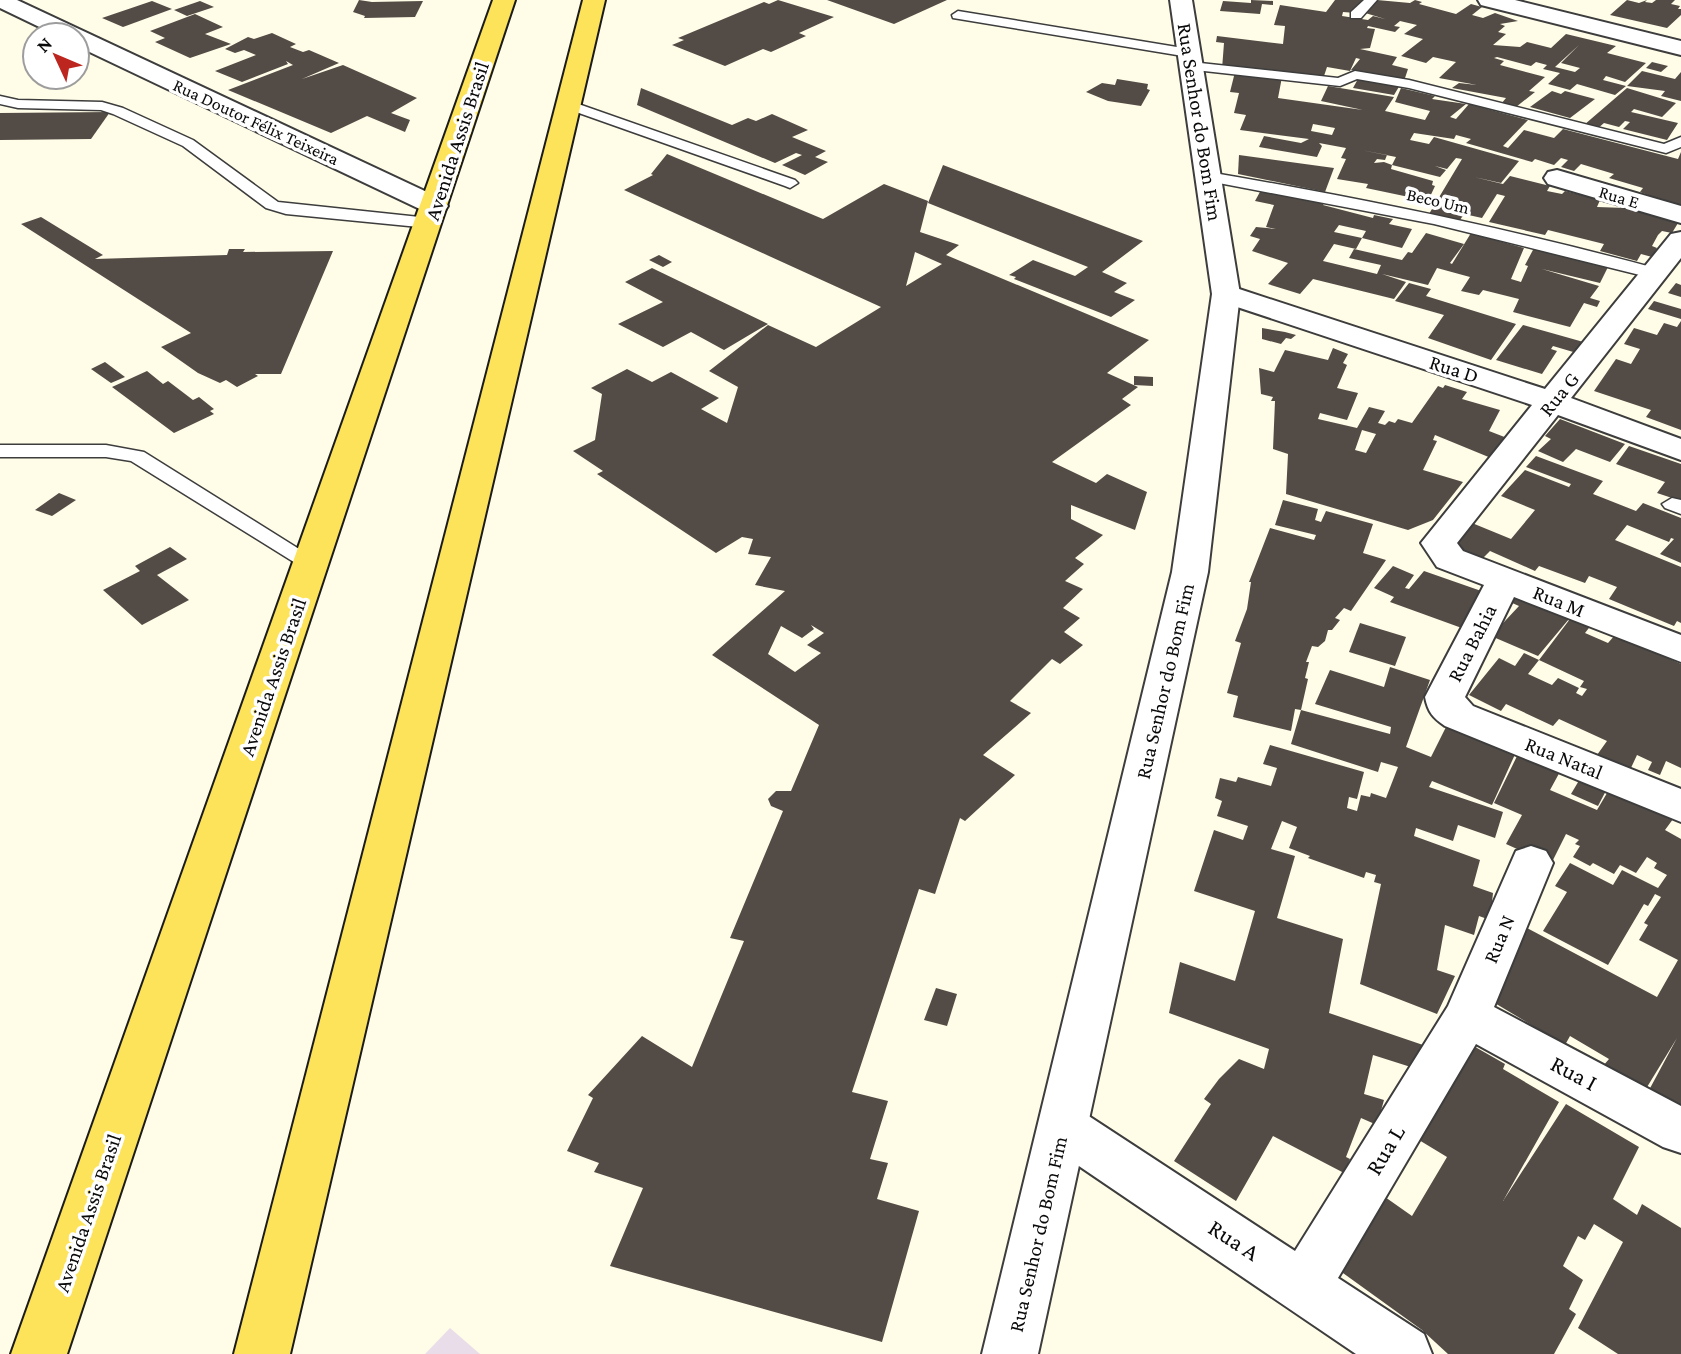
<svg xmlns="http://www.w3.org/2000/svg" width="1681" height="1354" font-family="'Crimson Pro',serif">
<style>
.industrial{fill:#eaddea}
.building{fill:#534c46;fill-rule:evenodd}
.lines{fill:none;stroke-linecap:round;stroke-linejoin:round}
.service-casing{stroke:#3d3d3d;stroke-width:3}
.minor-casing{stroke:#3d3d3d;stroke-width:4}
.tertiary-casing{stroke:#3d3d3d;stroke-width:4}
.primary-casing{stroke:#1b1b1b;stroke-width:4}
.service{fill:#fff;fill-rule:evenodd}
.minor{fill:#fff;fill-rule:evenodd}
.tertiary{fill:#fff;fill-rule:evenodd}
.primary{fill:#fde359;fill-rule:evenodd}
.labels{text-anchor:middle;stroke-width:7;stroke-linejoin:round;paint-order:stroke}
.far-street-label{font-size:18px;fill:#0a0a0a;stroke:#fff}
.street-label{font-size:21px;fill:#0a0a0a;stroke:#fff}
.near-street-label{font-size:24px;fill:#0a0a0a;stroke:#fff}
</style>
<rect width="100%" height="100%" fill="#fffce7"/>
<polygon class="industrial" points="450,1328 480,1354 425,1354"/>
<g class="building">
<polygon points="359,0 372,2 423,1 415,17 364,18 365,16 353,12"/>
<polygon points="778,0 834,17 799,33 806,36 771,52 763,49 725,66 672,45 684,40 678,38 764,2 769,4"/>
<polygon points="827,0 947,0 894,24"/>
<polygon points="1251,0 1273,1 1273,5 1262,4 1260,14 1220,11 1223,1 1251,3"/>
<path d="M1335 0H1367L1356 13 1343 12 1342 16 1368 20 1373 16 1385 19 1362 12 1377 0 1410 3 1415 0 1422 2 1419 4 1456 14 1471 4 1482 7 1472 15 1483 18 1495 13 1518 21 1500 24 1505 26 1498 32 1506 34 1493 45 1520 47 1527 42 1551 48 1566 34 1616 46 1607 53 1646 63 1625 82 1606 76 1603 80 1626 86 1615 95 1577 84 1570 90 1548 84 1560 73 1543 69 1547 65 1536 62 1531 66 1497 57 1494 58 1504 61 1500 65 1545 77 1529 91 1535 92 1516 107 1501 104 1506 98 1452 88 1459 83 1477 85 1439 78 1456 62 1433 57 1426 63 1401 56 1423 39 1404 34 1417 25 1400 21 1394 26 1400 27 1395 32 1368 26 1367 28 1375 29 1370 48 1360 49 1397 57 1392 65 1408 69 1404 81 1351 70 1360 59 1356 58 1350 71 1327 67 1323 79 1222 69 1224 43 1216 42 1217 36 1283 44 1285 26 1274 25 1280 5 1326 12ZM1579 45 1561 63 1580 68 1575 72 1555 67Z"/>
<polygon points="1627,0 1639,3 1647,0 1645,2 1652,3 1656,0 1675,0 1671,4 1680,6 1678,9 1681,9 1681,15 1667,28 1610,15"/>
<polygon points="152,1 172,9 123,27 102,18"/>
<polygon points="200,1 214,7 187,16 174,10"/>
<polygon points="195,14 223,27 205,34 231,44 190,58 155,42 165,38 150,31"/>
<polygon points="272,33 296,44 290,47 303,52 309,50 339,63 302,79 343,65 417,98 391,113 410,120 405,132 367,116 331,133 228,90 293,65 286,61 288,64 242,82 215,71 256,55 244,50 235,53 225,49 248,37 254,39"/>
<polygon points="1652,62 1668,66 1661,72 1646,68"/>
<polygon points="1642,71 1675,79 1681,72 1681,101 1661,96 1665,91 1627,86"/>
<path d="M1235 72 1282 77 1278 98 1363 110 1321 101 1328 86 1394 97 1385 111 1425 120 1430 111 1395 102 1401 88 1435 96 1432 99 1466 104 1450 117 1456 119 1469 104 1528 120 1503 146 1508 148 1524 130 1554 138 1563 129 1678 159 1681 152V207L1647 198 1648 195 1640 192 1643 188 1609 178 1614 174 1581 164 1574 171 1561 167 1568 160 1561 158 1554 165 1535 159 1532 162 1466 143 1471 139 1456 135 1454 139 1414 133 1410 140 1429 144 1434 137 1519 161 1501 183 1474 177 1503 184 1510 176 1550 186 1547 191 1562 194 1565 191 1600 200 1597 207 1626 208 1678 223 1672 233 1662 231 1658 235 1652 246 1657 248 1652 257 1641 254 1637 261 1600 251 1604 244 1548 230 1545 235 1489 222 1505 196 1497 194 1482 218 1464 214 1460 220H1451L1429 214 1462 159 1456 158 1447 169 1435 166 1446 170 1440 177 1392 165 1396 157 1361 150 1387 155 1385 160 1377 159 1374 163 1384 162 1392 165 1391 169 1433 181 1432 185 1435 186 1428 201 1366 188 1368 184 1337 179 1346 159 1341 158 1346 148 1319 143 1322 146 1317 157 1259 147 1264 136 1301 143 1309 139 1240 130 1246 115 1234 113 1239 93 1230 92ZM1313 124 1335 128 1332 135 1311 131Z"/>
<polygon points="1359,77 1400,85 1394,95 1353,88"/>
<polygon points="1117,79 1148,84 1147,89 1150,90 1141,106 1108,101 1086,92 1102,83 1115,85"/>
<polygon points="641,88 732,125 748,118 756,121 772,114 808,130 792,137 826,151 815,157 828,162 805,175 782,165 802,155 796,153 775,163 637,105"/>
<polygon points="1627,88 1676,103 1662,117 1634,109 1631,112 1678,123 1667,140 1623,129 1630,122 1625,121 1619,127 1604,123 1597,129 1584,125"/>
<polygon points="1552,91 1561,94 1565,91 1595,99 1570,118 1530,107"/>
<polygon points="110,112 91,139 0,140 0,113"/>
<path d="M667 154 823 219 884 184 928 201 920 232 959 245 946 255 1149 340 1107 373 1138 387 1122 399 1131 405 1052 462 1096 483 1107 474 1147 492 1135 530 1071 505V519L1103 535 1075 558 1084 564 1065 581 1083 589 1063 608 1080 618 1064 632 1083 645 1060 664 1052 659 1010 701 1031 713 983 755 1015 775 965 821 960 818 935 894 919 889 852 1092 888 1101 870 1159 888 1163 877 1199 919 1211 882 1342 610 1266 643 1188 594 1172 599 1163 567 1151 593 1098 588 1095 642 1036 692 1067 744 941 730 938 783 811 771 806 768 799 776 791H791L819 725 712 655 785 591 755 585 771 557 748 554 753 539 742 537 716 553 597 474 603 471 573 451 595 440 602 394 591 388 627 369 652 382 671 372 719 398 701 409 727 423 738 387 709 371 768 325 816 347 881 307 624 190 653 175 651 174ZM915 252 942 264 906 286 914 256ZM811 625 824 633 807 645 821 653 795 672 768 654 781 626 802 638 814 629Z"/>
<polygon points="1239,155 1334,168 1325,192 1238,174"/>
<polygon points="943,165 1143,241 1102,272 1127,283 1114,292 1135,300 1111,317 1014,279 1016,277 1009,275 1033,260 1075,276 1088,267 928,203"/>
<polygon points="1261,190 1325,202 1323,205 1373,218 1374,215 1393,219 1389,224 1412,229 1402,248 1362,238 1366,231 1339,225 1334,232 1362,238 1356,249 1334,244 1323,261 1377,274 1381,265 1349,258 1354,249 1402,260 1408,252 1412,253 1426,233 1464,244 1450,263 1452,264 1471,233 1524,248 1511,279 1521,282 1528,266 1525,265 1534,248 1608,267 1600,283 1542,269 1599,286 1590,298 1600,301 1597,307 1584,303 1570,327 1513,312 1519,299 1483,290 1479,295 1461,291 1470,277 1437,268 1428,285 1382,274 1406,282 1394,299 1313,279 1300,294 1268,284 1288,263 1252,251 1260,239 1250,236 1256,227 1276,229 1266,227 1274,205 1255,201"/>
<polygon points="41,217 103,255 95,259 227,255 229,249 245,249 243,252 333,251 281,374 255,374 258,376 237,387 226,380 220,383 198,373 161,347 191,333 21,224"/>
<polygon points="659,255 672,262 663,267 649,260"/>
<polygon points="652,268 768,324 724,350 691,332 663,347 618,324 663,302 625,282"/>
<polygon points="1409,283 1431,289 1426,296 1516,324 1491,360 1428,338 1444,315 1395,301"/>
<polygon points="1676,283 1681,285 1681,297 1668,293"/>
<polygon points="1654,301 1681,309 1681,319 1648,309"/>
<polygon points="1681,321 1681,430 1646,417 1651,410 1594,391 1616,359 1631,364 1640,349 1624,344 1634,328 1657,335 1664,323 1677,327"/>
<polygon points="1523,325 1587,343 1580,354 1553,346 1551,349 1557,351 1542,374 1496,360"/>
<polygon points="1262,328 1285,332 1296,335 1291,339 1286,338 1281,344 1262,339"/>
<path d="M1333 348 1348 354 1343 363 1347 365 1337 388 1358 393 1347 420 1320 413 1318 419 1357 428 1369 407 1385 411 1378 423 1385 425 1389 421 1395 423 1398 419 1412 423 1438 386 1443 388 1445 385 1467 392 1462 399 1500 410 1489 431 1507 438 1491 458 1435 435 1433 440 1437 441 1423 470 1463 482 1433 520 1408 530 1286 494 1288 454 1273 449 1275 401H1271L1273 397 1261 394 1259 368 1274 372 1285 350 1328 360ZM1362 430 1376 434 1366 453 1355 450Z"/>
<polygon points="105,362 125,377 111,383 91,369"/>
<polygon points="147,371 163,384 168,381 193,400 199,397 214,409 210,411 214,414 174,433 112,387"/>
<polygon points="1134,376 1153,377 1153,386 1134,385"/>
<polygon points="1560,419 1625,444 1610,462 1576,449 1563,462 1538,451 1551,439 1545,436"/>
<polygon points="1629,446 1681,464 1681,501 1657,493 1665,482 1616,464"/>
<polygon points="1536,456 1603,481 1593,494 1636,511 1643,503 1681,518 1681,563 1660,554 1674,539 1671,538 1669,542 1627,525 1615,540 1681,567 1681,623 1677,621 1674,626 1609,599 1617,587 1589,576 1585,583 1539,566 1535,571 1490,551 1480,561 1448,547 1472,523 1511,539 1535,510 1501,496 1525,470 1569,487 1571,484 1526,467"/>
<polygon points="59,493 76,500 52,516 35,510"/>
<polygon points="1283,500 1318,509 1315,520 1321,522 1326,511 1373,524 1363,553 1386,560 1351,611 1344,608 1335,618 1340,620 1332,630 1328,630 1325,641 1318,647 1312,646 1306,662 1309,662 1305,678 1308,679 1301,710 1295,709 1291,731 1233,717 1238,696 1227,693 1241,643 1235,641 1247,609 1251,582 1249,582 1270,528 1314,540 1316,535 1275,525"/>
<polygon points="170,547 187,559 157,575 189,600 142,625 103,590 140,571 135,566"/>
<polygon points="1393,566 1414,575 1405,588 1409,589 1424,571 1487,593 1470,631 1390,602 1394,597 1374,588"/>
<polygon points="1518,590 1574,613 1538,656 1491,636 1519,606 1510,602"/>
<path d="M1573 615 1592 624 1585 633 1608 643 1615 635 1681 664V768L1666 761 1660 775 1648 770 1652 762 1637 755 1630 770 1597 755 1607 741 1559 719 1553 726 1506 704 1501 711 1469 695 1499 658 1515 666 1524 653 1539 660ZM1539 660 1584 681 1580 687 1587 689 1582 696 1576 693 1579 688 1558 678 1552 685 1528 674Z"/>
<polygon points="1360,623 1406,637 1395,666 1349,652"/>
<polygon points="1390,667 1430,680 1406,747 1431,757 1448,723 1517,750 1492,805 1432,781 1429,787 1503,812 1495,838 1458,825 1453,841 1416,828 1414,836 1480,860 1473,886 1493,893 1490,920 1479,916 1474,935 1445,925 1437,970 1455,976 1437,1014 1360,984 1381,884 1374,882 1376,875 1366,872 1364,878 1308,858 1310,856 1289,848 1297,827 1282,821 1271,849 1295,856 1277,918 1343,939 1329,1013 1426,1046 1417,1069 1373,1055 1364,1094 1384,1100 1377,1125 1361,1118 1346,1157 1350,1159 1344,1173 1273,1136 1236,1201 1174,1161 1211,1104 1204,1099 1219,1079 1239,1059 1264,1069 1269,1049 1169,1013 1180,962 1235,981 1255,911 1194,891 1214,830 1243,840 1248,826 1217,816 1222,801 1215,798 1220,778 1236,782 1238,777 1271,786 1277,768 1263,764 1270,745 1364,772 1357,799 1349,797 1347,808 1357,811 1361,795 1370,797 1371,793 1386,798 1398,767 1381,762 1378,772 1291,744 1301,710 1390,734 1391,727 1315,704 1330,670 1384,687"/>
<polygon points="1520,750 1562,768 1550,790 1597,810 1610,788 1676,815 1665,830 1681,839 1681,1111 1648,1092 1677,1038 1644,1092 1603,1066 1609,1059 1570,1036 1565,1045 1488,999 1527,928 1657,997 1678,960 1639,940 1648,925 1644,923 1661,897 1655,894 1648,906 1644,904 1608,965 1543,931 1567,892 1555,886 1570,863 1613,885 1622,870 1658,888 1667,875 1654,868 1657,863 1647,857 1636,873 1620,865 1614,874 1593,863 1590,866 1573,857 1580,846 1575,844 1579,840 1566,834 1551,864 1506,844 1522,815 1494,803"/>
<polygon points="1584,772 1610,783 1598,806 1571,794"/>
<polygon points="936,988 957,994 947,1026 924,1020"/>
<polygon points="1470,1044 1505,1064 1503,1069 1559,1102 1503,1201 1566,1104 1639,1147 1613,1199 1637,1215 1642,1204 1681,1228 1681,1354 1618,1354 1578,1328 1623,1242 1594,1224 1585,1240 1578,1236 1563,1266 1583,1280 1569,1309 1576,1314 1554,1354 1448,1354 1422,1330 1336,1268 1385,1197 1412,1216 1447,1157 1414,1137"/>
</g>
<g class="lines">
<g class="service-casing">
<g id="service">
<polygon points="1364,0 1377,0 1361,18 1351,18 1351,12"/>
<polygon points="958,11 1189,49 1196,53 1189,57 953,18 952,15"/>
<polygon points="1191,62 1338,78 1355,71 1409,80 1664,144 1681,137 1681,147 1666,153 1409,88 1357,79 1340,86 1186,69 1186,63"/>
<polygon points="0,96 18,100 102,102 123,108 193,140 278,202 429,218 437,223 429,228 286,214 266,208 183,146 113,114 101,110 18,108 0,104"/>
<polygon points="567,100 795,180 798,183 790,188 785,186 562,107 560,104"/>
<path d="M1208 172C1361 198 1512 229 1662 270L1664 274 1656 279 1434 224 1203 180 1200 177Z"/>
<polygon points="0,445 106,445 144,452 323,564 319,569 305,569 131,461 106,457 0,457"/>
<polygon points="1672,498 1681,500 1681,514 1665,508 1662,504"/>
</g>
</g>
<g class="minor-casing">
<g id="minor">
<polygon points="0,0 17,0 444,200 448,206 444,212 426,212 77,46 77,35 56,35 0,8"/>
<polygon points="1478,0 1515,0 1681,41 1681,55 1481,5"/>
<polygon points="1557,170 1681,206 1681,223 1548,184 1544,178 1548,172"/>
<path d="M1681 232V258L1571 398 1681 439V460L1558 415 1457 543 1463 551 1681 635V662L1514 597 1465 697 1473 706 1681 789V822L1445 726C1433 718 1428 712 1425 697L1484 585 1437 567 1421 543 1532 405 1216 300 1212 294 1216 288 1226 285 1236 288 1545 389 1671 234Z"/>
<polygon points="1531,846 1546,851 1553,863 1494,1007 1681,1106 1681,1153 1663,1147 1476,1044 1338,1278 1424,1334 1432,1354 1356,1354 1045,1143 1038,1127 1045,1111 1063,1105 1081,1111 1295,1251 1448,1006 1516,851"/>
</g>
</g>
<g class="tertiary-casing">
<polygon id="tertiary" points="1170,0 1192,0 1240,294 1208,572 1038,1354 982,1354 1172,572 1212,294"/>
</g>
<g class="primary-casing">
<g id="primary">
<polygon points="493,0 515,0 67,1354 11,1354"/>
<polygon points="583,0 605,0 290,1354 234,1354"/>
</g>
</g>
<use href="#service" class="service"/>
<use href="#minor" class="minor"/>
<use href="#tertiary" class="tertiary"/>
<use href="#primary" class="primary"/>
</g>
<g class="labels">
<g class="far-street-label">
<text transform="translate(256 122) rotate(25)" y="6">Rua Doutor Félix Teixeira</text>
<text transform="translate(1619 197) rotate(17)" y="6">Rua E</text>
<text transform="translate(1438 201) rotate(13)" y="6">Beco Um</text>
</g>
<g class="street-label">
<text transform="translate(1200 122) rotate(81)" y="7">Rua Senhor do Bom Fim</text>
<text transform="translate(457 141) rotate(-72)" y="7">Avenida Assis Brasil</text>
<text transform="translate(1454 369) rotate(18)" y="7">Rua D</text>
<text transform="translate(1559 394) rotate(-51)" y="7">Rua G</text>
<text transform="translate(1559 601) rotate(22)" y="7">Rua M</text>
<text transform="translate(1472 643) rotate(-63)" y="7">Rua Bahia</text>
<text transform="translate(273 677) rotate(-71)" y="7">Avenida Assis Brasil</text>
<text transform="translate(1165 681) rotate(-77)" y="7">Rua Senhor do Bom Fim</text>
<text transform="translate(1564 758) rotate(22)" y="7">Rua Natal</text>
<text transform="translate(1499 939) rotate(-67)" y="7">Rua N</text>
<text transform="translate(88 1213) rotate(-71)" y="7">Avenida Assis Brasil</text>
<text transform="translate(1038 1234) rotate(-77)" y="7">Rua Senhor do Bom Fim</text>
</g>
<g class="near-street-label">
<text transform="translate(1574 1073) rotate(28)" y="8">Rua I</text>
<text transform="translate(1385 1150) rotate(-59)" y="8">Rua L</text>
<text transform="translate(1234 1240) rotate(33)" y="8">Rua A</text>
</g>
</g>
<g transform="translate(56 56) rotate(314)"><circle r="33" fill="#ffffff" stroke="#9d9d9d" stroke-width="2"/>
<path d="M0-5L12 26L0 18L-12 26Z" fill="#bd251f"/>
<text y="-10" font-size="19" font-weight="bold" text-anchor="middle" fill="#0a0a0a">N</text>
</g>
</svg>
